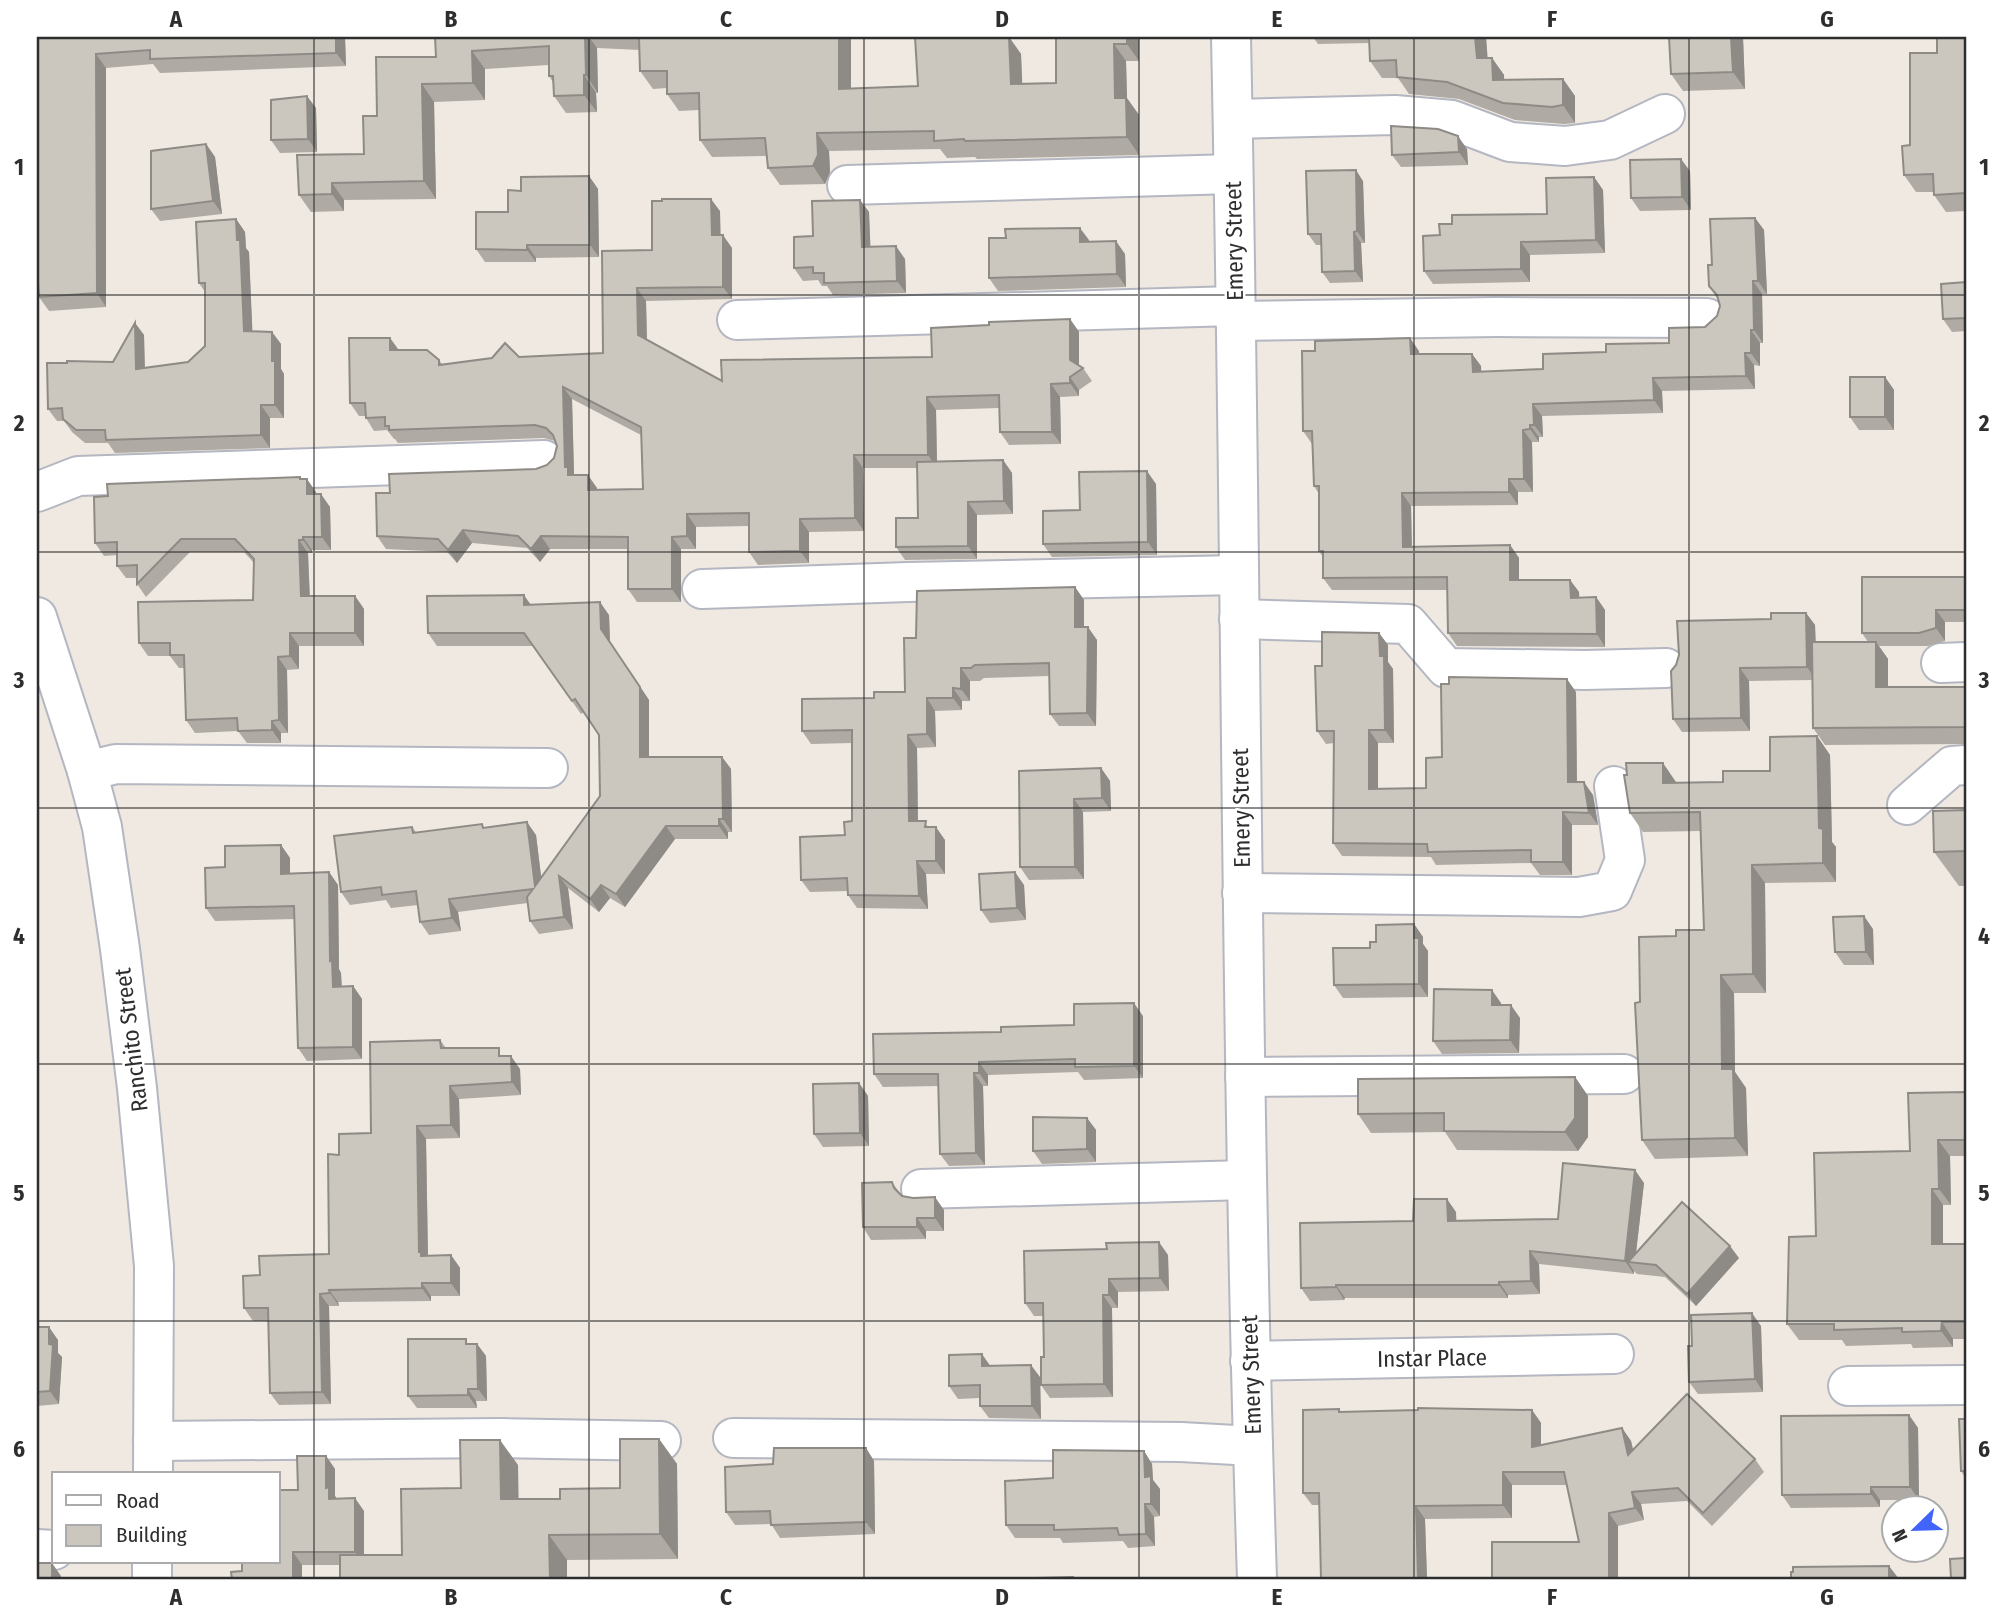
<svg xmlns="http://www.w3.org/2000/svg" width="2003" height="1616" font-family="'Fira Sans Condensed',sans-serif">
<style>
.lines{fill:none;stroke-linecap:round;stroke-linejoin:round}
.minor-casing{stroke:#b4b7c1;stroke-width:42}
.minor{stroke:#fff;stroke-width:38}
.wall{fill:#afaba4;fill-rule:evenodd}
.shaded-wall{fill:#8e8b86}
.building{fill:#cbc7bf;stroke:#8e8b86;stroke-width:2;fill-rule:evenodd}
.grid{fill:none;stroke:#2e2e2e;stroke-width:2;stroke-opacity:0.55}
.labels{text-anchor:middle;stroke-width:5;stroke-linejoin:round;paint-order:stroke}
.street-label{font-size:23px;fill:#2e2e2e;stroke:#fff}
.neatline{fill:none;stroke:#2e2e2e;stroke-width:2.5}
.grid-label{font-size:23px;text-anchor:middle;font-weight:bold;fill:#2e2e2e}
</style>
<rect width="100%" height="100%" fill="#efe9e1"/>
<g class="lines">
<g class="minor-casing">
<g id="minor">
<path d="M1231 37C1242 551 1240 1065 1257 1579"/>
<polyline points="1233,119 1395,115 1452,120 1510,142 1565,146 1610,140 1665,114"/>
<polyline points="847,185 1233,174"/>
<polyline points="737,320 1235,306"/>
<polyline points="1235,321 1496,317 1707,318"/>
<polyline points="37,492 78,476 544,460"/>
<polyline points="702,589 908,582 1238,575"/>
<polyline points="37,617 87,771 102,827 120,949 137,1088 154,1266 153,1474"/>
<polyline points="1239,619 1408,624 1446,668 1585,670 1666,668"/>
<polyline points="1941,663 1966,662"/>
<polyline points="87,771 116,764 548,768"/>
<polyline points="1907,805 1952,766 1966,765"/>
<polyline points="1242,893 1579,897 1612,891 1625,860 1614,786"/>
<polyline points="1245,1077 1624,1074"/>
<polyline points="921,1189 1247,1180"/>
<polyline points="1250,1361 1614,1354"/>
<polyline points="1848,1386 1966,1385"/>
<polyline points="733,1438 1181,1442 1253,1446"/>
<polyline points="153,1441 501,1438 661,1441"/>
<polyline points="37,1549 54,1550"/>
<polyline points="152,1579 152,1562"/>
</g>
</g>
<use href="#minor" class="minor"/>
</g>
<g class="wall">
<polygon points="37,37 345,37 346,66 160,73 153,64 106,68 106,307 49,311 39,297 38,291 37,289"/>
<polygon points="435,37 851,37 851,88 918,86 1009,37 1021,54 1022,84 1056,83 1056,37 1139,37 1139,61 1126,61 1127,99 1139,115 1139,155 977,159 975,157 947,158 940,149 829,151 830,172 825,184 780,185 768,168 767,156 712,157 700,140 699,110 679,111 667,94 667,88 653,89 640,71 640,50 597,48 598,93 596,93 597,112 566,113 554,96 553,82 549,76 549,65 485,69 485,100 434,102 436,199 344,200 344,211 311,212 299,195 364,154 377,116 436,57"/>
<polygon points="1313,37 1486,37 1487,58 1492,58 1504,75 1504,80 1563,79 1575,96 1575,123 1564,124 1515,120 1459,99 1409,94 1398,78 1382,78 1370,61 1369,43 1318,44"/>
<polygon points="1669,37 1743,37 1745,89 1683,91 1671,74"/>
<polygon points="1966,37 1966,211 1946,212 1934,195 1934,192 1916,192 1904,175 1910,145 1937,53"/>
<polygon points="316,108 317,152 280,153 271,140"/>
<polygon points="206,144 215,157 222,214 160,221 151,209"/>
<polygon points="1467,149 1468,165 1401,167 1392,155"/>
<polygon points="1690,171 1691,210 1640,211 1631,198"/>
<polygon points="589,176 598,189 599,257 536,258 536,262 485,262 476,249 508,212 521,191"/>
<polygon points="1594,177 1603,190 1605,253 1530,255 1530,282 1433,284 1424,271 1440,235 1452,224 1547,214"/>
<polygon points="1363,181 1365,243 1361,243 1363,282 1330,283 1322,272 1322,245 1316,245 1308,234"/>
<polygon points="860,200 869,212 870,247 905,259 906,293 833,295 827,286 822,286 818,280 803,281 794,268 813,236"/>
<path d="M720 211V235L732 248V299L646 301 647 339 722 381 932 357 989 325 1070 319 1079 332V366L1083 368 1092 381 1079 390V396L1060 397 1061 444 1009 445 1000 432 999 408 936 410 937 461 1003 460 1012 473 1013 514 977 515V559L905 560 896 547 918 518 917 468H863L864 531 809 532V563L758 565 749 552V526L696 527V549H681V602H637L628 589V549H550L540 562 527 548 472 543 457 563 447 552 386 549 377 536 390 493 536 469 547 465 554 458 557 446 555 441 544 438 398 443 395 439H394L387 430 374 431 366 418 365 416H359L350 403 390 338 399 350 439 360 442 364 519 357 603 353 652 250ZM572 399 641 435 643 489 597 490V488L574 475Z"/>
<polygon points="1755,218 1764,230 1767,294 1762,294 1763,343 1760,343 1760,366 1754,365 1755,389 1662,391 1663,413 1542,416 1543,437 1539,437 1539,442 1532,442 1533,492 1518,492 1518,505 1411,506 1412,547 1510,545 1519,558 1519,580 1570,580 1579,592 1579,598 1596,597 1605,610 1605,647 1457,646 1448,633 1447,590 1332,590 1323,578 1323,557 1319,551 1319,494 1314,486 1312,444 1303,431 1315,351 1419,351 1419,354 1472,354 1481,366 1481,372 1543,369 1606,352 1669,343 1705,327 1717,316 1720,306 1718,300 1709,286 1712,265"/>
<polygon points="236,219 245,232 246,249 249,252 252,331 272,332 281,344 281,369 284,374 284,418 270,418 270,448 115,453 108,443 85,443 72,432 64,421 57,421 48,409 113,362 135,323 144,335 145,368 188,362 205,346 205,292 199,283"/>
<polygon points="1089,240 1089,241 1125,254 1126,287 998,291 989,278"/>
<polygon points="1966,282 1966,331 1952,332 1943,319"/>
<polygon points="1885,377 1894,390 1894,430 1859,430 1850,417"/>
<polygon points="302,479 330,507 331,550 312,550 312,553 308,553 310,596 355,596 364,609 364,646 299,646 299,669 287,670 288,733 281,733 281,743 247,743 238,731 195,733 186,720 185,668 179,668 170,656 148,656 139,643 253,600 253,562 244,552 190,552 146,597 137,584 137,578 126,578 117,566 117,555 104,556 95,543 108,496"/>
<polygon points="1156,484 1157,555 1052,557 1043,544"/>
<polygon points="1966,577 1966,622 1945,622 1945,641 1928,646 1879,646 1888,659 1888,687 1966,687 1966,744 1825,745 1813,728 1813,680 1749,681 1750,731 1682,732 1673,719 1806,613 1815,625 1816,642 1868,642 1862,633"/>
<polygon points="1075,587 1084,600 1084,627 1097,640 1096,726 1059,726 1050,714 1049,676 984,678 980,681 970,681 970,701 962,701 962,710 935,711 936,747 917,748 918,821 930,827 945,840 945,874 926,874 928,909 857,908 848,895 848,891 810,892 801,880 845,835 852,821 852,743 811,744 802,731 874,698 905,692 916,638"/>
<polygon points="531,605 609,615 610,642 649,700 649,757 722,757 731,769 732,832 728,832 728,839 675,839 625,907 610,898 599,912 568,888 573,929 539,934 530,921 528,903 458,912 461,931 429,935 420,922 418,905 391,908 386,900 350,905 341,892 412,827 416,832 484,827 536,835 541,878 600,796 599,735 584,712 581,714 533,646 437,646 428,633"/>
<polygon points="1379,633 1388,645 1388,662 1393,669 1394,743 1378,743 1378,789 1426,788 1442,757 1576,692 1577,782 1593,795 1598,825 1572,825 1572,875 1540,875 1531,863 1436,865 1431,857 1342,856 1333,843 1334,743 1326,744 1317,731 1322,666"/>
<polygon points="1817,736 1830,755 1832,842 1836,847 1836,882 1765,883 1766,993 1734,993 1735,1072 1746,1088 1748,1156 1655,1159 1642,1140 1640,1002 1676,936 1704,930 1701,831 1643,832 1630,813 1676,782 1676,783 1723,782 1770,771"/>
<polygon points="1101,768 1110,781 1111,811 1083,812 1084,879 1029,880 1020,867 1019,771"/>
<polygon points="1966,810 1966,886 1959,886 1934,852"/>
<polygon points="281,845 290,858 290,873 329,872 338,885 339,969 341,973 342,987 353,986 362,999 362,1059 307,1061 298,1048 295,919 215,921 206,908 225,867"/>
<polygon points="1024,885 1026,920 990,923 981,910"/>
<polygon points="1414,924 1423,937 1423,944 1428,951 1428,997 1343,998 1334,985 1376,942"/>
<polygon points="1873,929 1874,965 1844,965 1835,952"/>
<polygon points="1501,1003 1501,1005 1520,1018 1519,1053 1442,1054 1433,1041"/>
<polygon points="1143,1016 1143,1078 1084,1080 1078,1072 988,1075 988,1086 983,1086 985,1165 949,1166 940,1154 939,1086 883,1087 874,1074 1001,1032 1074,1025"/>
<polygon points="440,1040 446,1048 504,1056 520,1069 521,1095 459,1099 460,1138 426,1139 428,1255 451,1255 460,1268 460,1296 431,1296 431,1301 338,1302 339,1306 329,1306 331,1404 279,1405 270,1393 268,1321 253,1321 244,1308 260,1275 329,1254 371,1133"/>
<polygon points="1575,1077 1588,1096 1588,1137 1578,1151 1457,1150 1445,1132 1371,1133 1358,1114"/>
<polygon points="859,1083 868,1096 869,1146 823,1147 814,1134"/>
<polygon points="1966,1092 1966,1156 1950,1156 1951,1205 1943,1205 1943,1244 1966,1244 1966,1339 1953,1339 1953,1347 1913,1348 1911,1344 1846,1346 1842,1340 1799,1340 1787,1324 1816,1236 1910,1151"/>
<polygon points="1087,1118 1096,1130 1096,1162 1042,1164 1033,1151"/>
<polygon points="892,1182 902,1196 944,1210 944,1231 926,1231 926,1239 871,1240 863,1227"/>
<polygon points="1644,1183 1636,1252 1739,1258 1696,1306 1665,1277 1637,1274 1634,1271 1634,1274 1539,1264 1540,1294 1508,1295 1508,1298 1345,1298 1344,1300 1310,1301 1301,1288 1413,1221 1456,1212 1456,1220 1558,1219"/>
<polygon points="1168,1255 1169,1291 1118,1292 1118,1308 1112,1308 1113,1397 1050,1398 1041,1385 1044,1357 1043,1316 1034,1316 1025,1303"/>
<polygon points="1761,1326 1763,1392 1698,1394 1689,1382 1692,1346"/>
<polygon points="37,1327 58,1340 58,1353 62,1357 59,1404 37,1406"/>
<polygon points="470,1344 477,1344 486,1356 487,1401 476,1401 477,1408 417,1408 408,1396"/>
<polygon points="990,1366 1040,1377 1041,1419 989,1418 980,1406 980,1398 958,1399 949,1386"/>
<polygon points="1532,1410 1541,1423 1541,1445 1622,1428 1631,1441 1633,1449 1755,1459 1764,1472 1712,1526 1687,1501 1641,1504 1644,1520 1618,1526 1618,1579 1492,1579 1579,1542 1567,1485 1512,1485 1512,1518 1425,1519 1427,1579 1321,1579 1319,1505 1312,1505 1303,1493 1341,1412"/>
<polygon points="1909,1415 1918,1428 1919,1500 1880,1500 1880,1507 1791,1508 1782,1495"/>
<polygon points="1966,1419 1966,1479 1961,1471"/>
<polygon points="659,1439 677,1464 678,1559 567,1560 567,1579 340,1579 340,1565 302,1565 242,1571 280,1512 326,1456 335,1469 335,1496 337,1499 364,1511 364,1555 402,1555 461,1488 518,1465 518,1499 560,1499 620,1488"/>
<polygon points="866,1448 874,1461 875,1534 780,1538 771,1524 735,1525 726,1512 773,1464"/>
<polygon points="1144,1451 1152,1464 1153,1480 1160,1489 1160,1516 1154,1517 1155,1546 1128,1548 1123,1541 1063,1543 1060,1538 1015,1538 1006,1525 1053,1478"/>
</g>
<g class="shaded-wall">
<polygon points="336,37 345,37 346,66 336,53"/>
<polygon points="585,37 589,37 597,48 598,93 586,75"/>
<polygon points="839,37 851,37 851,106 839,89"/>
<polygon points="1009,37 1021,54 1023,102 1011,84"/>
<polygon points="1127,37 1139,37 1139,61 1127,44"/>
<polygon points="1475,37 1486,37 1489,75 1477,58"/>
<polygon points="1731,37 1743,37 1745,89 1733,72"/>
<polygon points="1114,44 1126,61 1127,98 1139,115 1139,155 1127,137 1115,98"/>
<polygon points="472,51 485,69 485,100 473,83"/>
<polygon points="96,54 106,68 106,307 97,293"/>
<polygon points="1492,58 1504,75 1505,97 1493,80"/>
<polygon points="584,75 596,93 597,112 584,95"/>
<polygon points="1563,79 1575,96 1575,123 1563,105"/>
<polygon points="422,84 434,102 436,199 424,181"/>
<polygon points="307,96 316,108 317,152 308,139"/>
<polygon points="817,133 829,151 830,172 825,184 813,166"/>
<polygon points="1458,136 1467,149 1468,165 1459,152"/>
<polygon points="206,144 215,157 222,214 213,201"/>
<polygon points="1681,159 1690,171 1691,210 1682,197"/>
<polygon points="1356,170 1363,181 1365,243 1357,231"/>
<polygon points="589,176 598,189 599,257 590,245"/>
<polygon points="1594,177 1603,190 1605,253 1596,240"/>
<polygon points="332,183 344,200 344,211 332,194"/>
<polygon points="711,199 720,211 721,247 712,235"/>
<polygon points="860,200 869,212 871,260 862,247"/>
<polygon points="1755,218 1764,230 1767,294 1758,281"/>
<polygon points="236,219 245,232 246,248 249,252 253,344 244,331"/>
<polygon points="1080,228 1089,240 1089,254 1080,242"/>
<polygon points="1354,232 1361,243 1363,282 1355,271"/>
<polygon points="723,235 732,248 732,299 723,287"/>
<polygon points="1116,241 1125,254 1126,287 1117,274"/>
<polygon points="1521,242 1530,255 1530,282 1521,269"/>
<polygon points="527,245 536,258 536,262 527,250"/>
<polygon points="896,246 905,259 906,293 897,281"/>
<polygon points="1753,281 1762,294 1763,343 1754,330"/>
<polygon points="637,288 646,301 647,347 638,335"/>
<polygon points="1070,319 1079,332 1079,371 1070,360"/>
<polygon points="135,323 144,335 145,382 136,369"/>
<polygon points="1751,330 1760,343 1760,366 1751,353"/>
<polygon points="272,332 281,344 281,369 284,374 284,418 275,405 272,361"/>
<polygon points="390,338 399,351 390,350"/>
<polygon points="1410,338 1419,351 1420,367 1411,354"/>
<polygon points="1745,353 1754,365 1755,389 1746,376"/>
<polygon points="1472,354 1481,366 1482,385 1473,372"/>
<polygon points="1070,377 1079,390 1079,396 1070,383"/>
<polygon points="1885,377 1894,390 1894,430 1885,417"/>
<polygon points="1653,378 1662,391 1663,413 1654,400"/>
<polygon points="1051,384 1060,397 1061,444 1052,432"/>
<polygon points="563,387 572,399 574,475 577,480 568,475 565,467"/>
<polygon points="927,397 936,410 937,468 928,455"/>
<polygon points="1533,404 1542,416 1543,437 1534,425"/>
<polygon points="261,405 270,418 270,448 261,435"/>
<polygon points="1530,425 1539,437 1539,442 1530,429"/>
<polygon points="1523,430 1532,442 1533,492 1524,479"/>
<polygon points="854,455 863,468 864,531 855,518"/>
<polygon points="1003,460 1012,473 1013,514 1004,501"/>
<polygon points="1147,471 1156,484 1157,555 1148,542"/>
<polygon points="588,475 597,488 597,503 588,490"/>
<polygon points="300,477 307,487 307,479 316,492 316,507 307,494"/>
<polygon points="1509,479 1518,492 1518,505 1509,492"/>
<polygon points="1402,493 1411,506 1412,560 1403,547"/>
<polygon points="321,494 330,507 331,550 322,537"/>
<polygon points="968,502 977,515 977,559 968,546"/>
<polygon points="687,514 696,527 696,549 687,536"/>
<polygon points="800,519 809,532 809,563 800,551"/>
<polygon points="463,530 472,543 457,563 448,550"/>
<polygon points="541,536 550,549 540,562 531,549"/>
<polygon points="303,537 312,550 312,553 303,540"/>
<polygon points="672,537 681,549 681,602 672,589"/>
<polygon points="299,540 308,553 310,609 301,596"/>
<polygon points="1510,545 1519,558 1519,593 1510,580"/>
<polygon points="1570,580 1579,592 1580,611 1571,598"/>
<polygon points="1075,587 1084,600 1084,640 1075,627"/>
<polygon points="524,595 533,608 524,605"/>
<polygon points="355,596 364,609 364,646 355,633"/>
<polygon points="1596,597 1605,610 1605,647 1597,634"/>
<polygon points="600,602 609,615 610,642 649,700 649,770 640,757 601,629"/>
<polygon points="1936,610 1945,622 1945,641 1936,628"/>
<polygon points="1806,613 1815,625 1816,680 1807,667"/>
<polygon points="1088,627 1097,640 1096,726 1087,713"/>
<polygon points="290,633 299,646 299,669 290,656"/>
<polygon points="1379,633 1388,645 1388,662 1393,669 1394,743 1385,730 1380,656"/>
<polygon points="1876,642 1888,659 1888,703 1876,687"/>
<polygon points="278,657 287,670 288,733 279,720"/>
<polygon points="961,668 970,681 970,701 961,689"/>
<polygon points="1740,668 1749,681 1750,731 1741,718"/>
<polygon points="1567,679 1576,692 1577,795 1568,782"/>
<polygon points="953,688 962,701 962,710 953,698"/>
<polygon points="927,698 935,711 936,747 927,734"/>
<polygon points="272,721 281,733 281,743 272,730"/>
<polygon points="1369,730 1378,743 1378,801 1369,789"/>
<polygon points="908,735 917,748 918,833 909,821"/>
<polygon points="1817,736 1830,755 1832,842 1836,847 1836,882 1823,863 1819,828"/>
<polygon points="722,757 731,769 732,832 723,819"/>
<polygon points="1663,763 1676,782 1676,802 1663,783"/>
<polygon points="1101,768 1110,781 1111,811 1102,798"/>
<polygon points="1584,782 1593,795 1598,825 1589,813"/>
<polygon points="1074,799 1083,812 1084,879 1075,867"/>
<polygon points="1563,812 1572,825 1572,875 1563,862"/>
<polygon points="719,819 728,832 728,839 719,826"/>
<polygon points="527,822 536,835 544,899 535,886"/>
<polygon points="666,826 675,839 625,907 616,894"/>
<polygon points="936,827 945,840 945,874 936,861"/>
<polygon points="281,845 290,858 290,887 281,874"/>
<polygon points="917,861 926,874 928,909 919,896"/>
<polygon points="1752,865 1765,883 1766,993 1753,974"/>
<polygon points="329,872 338,885 339,969 341,973 342,1000 333,987 330,961"/>
<polygon points="1015,872 1024,885 1026,920 1017,908"/>
<polygon points="559,876 568,888 573,929 564,917"/>
<polygon points="601,885 610,898 599,912 590,899"/>
<polygon points="449,899 458,912 461,931 452,918"/>
<polygon points="1864,916 1873,929 1874,965 1866,952"/>
<polygon points="1414,924 1423,937 1423,944 1428,951 1428,997 1419,984 1414,938"/>
<polygon points="1721,975 1734,993 1735,1072 1746,1088 1748,1156 1735,1138 1722,1069"/>
<polygon points="353,986 362,999 362,1059 353,1047"/>
<polygon points="1492,990 1501,1003 1501,1018 1492,1005"/>
<polygon points="1134,1003 1143,1016 1143,1078 1134,1066"/>
<polygon points="1511,1005 1520,1018 1519,1053 1510,1040"/>
<polygon points="511,1056 520,1069 521,1095 512,1082"/>
<polygon points="979,1062 988,1075 988,1086 979,1073"/>
<polygon points="974,1073 983,1086 985,1165 976,1153"/>
<polygon points="1575,1077 1588,1096 1588,1137 1578,1151 1565,1132"/>
<polygon points="859,1083 868,1096 869,1146 860,1133"/>
<polygon points="450,1086 459,1099 460,1138 451,1125"/>
<polygon points="1087,1118 1096,1130 1096,1162 1087,1149"/>
<polygon points="417,1126 426,1139 428,1261 419,1252"/>
<polygon points="1938,1140 1950,1156 1951,1205 1939,1189"/>
<polygon points="1635,1170 1644,1183 1635,1262 1628,1262 1634,1271 1634,1274 1625,1261"/>
<polygon points="1932,1189 1943,1205 1943,1261 1932,1244"/>
<polygon points="935,1197 944,1210 944,1231 935,1218"/>
<polygon points="1447,1199 1456,1212 1457,1233 1448,1221"/>
<polygon points="917,1218 926,1231 926,1239 917,1227"/>
<polygon points="1159,1242 1168,1255 1169,1291 1160,1278"/>
<polygon points="1730,1246 1739,1258 1696,1306 1687,1294"/>
<polygon points="1530,1251 1539,1264 1540,1294 1531,1281"/>
<polygon points="451,1255 460,1268 460,1296 451,1283"/>
<polygon points="1109,1279 1118,1292 1118,1308 1109,1295"/>
<polygon points="1499,1282 1508,1295 1508,1298 1499,1285"/>
<polygon points="422,1283 431,1296 431,1301 422,1288"/>
<polygon points="1336,1285 1345,1298 1344,1300 1336,1287"/>
<polygon points="329,1290 338,1302 339,1306 330,1293"/>
<polygon points="320,1294 329,1306 331,1404 322,1392"/>
<polygon points="1103,1295 1112,1308 1113,1397 1104,1384"/>
<polygon points="1752,1313 1761,1326 1763,1392 1755,1379"/>
<polygon points="1942,1322 1953,1339 1953,1347 1941,1331"/>
<polygon points="49,1327 58,1340 58,1353 62,1357 59,1404 50,1391"/>
<polygon points="477,1344 486,1356 487,1401 478,1389"/>
<polygon points="982,1354 991,1367 982,1366"/>
<polygon points="1031,1365 1040,1377 1041,1419 1032,1406"/>
<polygon points="468,1389 476,1401 477,1408 468,1395"/>
<polygon points="1532,1410 1541,1423 1541,1460 1532,1447"/>
<polygon points="1909,1415 1918,1428 1919,1500 1910,1487"/>
<polygon points="1622,1428 1631,1441 1637,1467 1628,1455"/>
<polygon points="659,1439 677,1464 678,1559 660,1534"/>
<polygon points="500,1440 518,1465 519,1524 501,1499"/>
<polygon points="866,1448 874,1461 875,1534 866,1522"/>
<polygon points="1144,1451 1152,1464 1153,1480 1160,1489 1160,1516 1151,1504 1145,1477"/>
<polygon points="326,1456 335,1469 335,1496 338,1500 329,1499 326,1488"/>
<polygon points="1503,1472 1512,1485 1512,1518 1503,1505"/>
<polygon points="1871,1487 1880,1500 1880,1507 1871,1494"/>
<polygon points="1632,1492 1641,1504 1644,1520 1635,1508"/>
<polygon points="355,1498 364,1511 364,1564 355,1552"/>
<polygon points="1145,1504 1154,1517 1155,1546 1146,1534"/>
<polygon points="1416,1506 1425,1519 1427,1579 1418,1579"/>
<polygon points="1609,1513 1618,1526 1618,1579 1609,1579"/>
<polygon points="549,1535 567,1560 567,1579 550,1579"/>
<polygon points="293,1552 302,1565 302,1579 293,1579"/>
<polygon points="52,1563 61,1576 61,1579 52,1579"/>
<polygon points="1889,1566 1899,1579 1889,1579"/>
</g>
<g class="building">
<polygon points="37,37 336,37 336,53 150,59 150,50 96,54 97,293 39,297 38,284 37,284"/>
<polygon points="435,37 585,37 586,75 584,75 584,95 554,96 553,76 549,76 549,46 472,51 473,83 422,84 424,181 332,183 332,194 299,195 297,155 364,154 363,116 377,116 376,57 436,57"/>
<polygon points="639,37 839,37 839,89 918,86 915,37 1009,37 1011,84 1056,83 1056,37 1127,37 1127,44 1114,44 1115,98 1126,98 1127,137 965,141 964,139 934,141 934,131 817,133 818,155 813,166 768,168 765,138 700,140 699,93 667,94 667,71 640,71"/>
<polygon points="1369,37 1475,37 1477,58 1492,58 1493,80 1563,79 1563,105 1552,107 1503,103 1447,82 1397,77 1396,60 1370,61"/>
<polygon points="1669,37 1731,37 1733,72 1671,74"/>
<polygon points="1937,37 1966,37 1966,193 1934,195 1933,174 1904,175 1902,146 1910,145 1910,53 1937,53"/>
<polygon points="307,96 308,139 271,140 271,100"/>
<polygon points="1391,126 1438,129 1458,136 1459,152 1392,155"/>
<polygon points="206,144 213,201 151,209 151,151"/>
<polygon points="1681,159 1682,197 1631,198 1630,160"/>
<polygon points="1356,170 1357,231 1354,232 1355,271 1322,272 1321,234 1308,234 1306,171"/>
<polygon points="589,176 590,245 527,245 527,250 476,249 476,212 508,212 508,190 521,191 521,177"/>
<polygon points="1594,177 1596,240 1521,242 1521,269 1424,271 1423,236 1440,235 1439,224 1452,224 1452,215 1547,214 1546,178"/>
<path d="M662 199H711L712 235H723V287L637 288 638 335 722 381 721 360 932 357 931 328 989 325V322L1070 319V360L1083 368 1070 377V383L1051 384 1052 432H1000L999 395 927 397 928 455H854L855 518 800 519V551L749 552V513L687 514V536L672 537V589H628V537L541 536 531 549 518 536 463 530 448 550 438 539 377 536 376 493H390L389 474 536 469 547 465 554 458 557 446 553 435 546 428 535 425 389 430V426H385V417L366 418 365 403H350L349 338H390V350H427L439 360V365L492 358 505 343 519 357 603 353 602 251 652 250V201H662ZM563 387 641 427 643 489 588 490V475H568V467H565Z"/>
<polygon points="860,200 862,247 896,246 897,281 824,283 824,273 813,273 813,267 794,268 794,237 813,236 812,201"/>
<polygon points="1755,218 1758,281 1753,281 1754,330 1751,330 1751,353 1745,353 1746,376 1653,378 1654,400 1533,404 1534,425 1530,425 1530,429 1523,430 1524,479 1509,479 1509,492 1402,493 1403,547 1510,545 1510,580 1570,580 1571,598 1596,597 1597,634 1448,633 1447,577 1323,578 1323,551 1319,551 1319,486 1314,486 1312,431 1303,431 1302,351 1315,351 1315,341 1410,338 1411,354 1472,354 1473,372 1543,369 1543,354 1606,352 1606,344 1669,343 1669,328 1705,327 1717,316 1720,306 1717,295 1709,286 1708,265 1712,265 1710,219"/>
<polygon points="236,219 237,240 240,240 244,331 272,332 272,361 275,361 275,405 261,405 261,435 106,440 105,430 76,430 63,419 62,408 48,409 47,363 67,363 67,361 113,362 135,323 136,369 188,362 205,346 205,283 199,283 196,222"/>
<polygon points="1080,228 1080,242 1116,241 1117,274 989,278 989,238 1006,238 1005,229"/>
<polygon points="1966,282 1966,318 1943,319 1941,284"/>
<rect x="1850" y="377" width="35" height="40"/>
<polygon points="1003,460 1004,501 968,502 968,546 896,547 896,518 918,518 917,462"/>
<polygon points="1147,471 1148,542 1043,544 1043,511 1080,510 1079,472"/>
<polygon points="300,477 300,479 307,479 307,494 321,494 322,537 303,537 303,540 299,540 301,596 355,596 355,633 290,633 290,656 278,657 279,720 272,721 272,730 238,731 237,718 186,720 184,655 170,655 170,643 139,643 138,602 253,600 254,559 235,539 181,539 137,584 137,565 117,566 117,542 95,543 94,497 108,496 107,484"/>
<polygon points="1862,577 1966,577 1966,610 1936,610 1936,628 1919,633 1862,633"/>
<polygon points="1075,587 1075,627 1088,627 1087,713 1050,714 1049,663 975,665 971,668 961,668 961,689 953,688 953,698 927,698 927,734 908,735 909,821 926,821 925,827 936,827 936,861 917,861 919,896 848,895 847,878 801,880 800,837 845,835 844,822 852,821 852,730 802,731 802,699 874,698 874,692 905,692 904,638 916,638 917,591"/>
<polygon points="524,595 524,605 600,602 601,629 640,687 640,757 722,757 723,819 719,819 719,826 666,826 616,894 601,885 590,899 559,876 564,917 530,921 527,897 533,889 449,899 452,918 420,922 416,891 382,895 381,887 341,892 334,836 412,827 413,833 482,824 483,828 527,822 535,886 600,796 599,735 575,699 572,701 524,633 428,633 427,596"/>
<polygon points="1771,613 1806,613 1807,667 1740,668 1741,718 1673,719 1671,671 1676,665 1679,655 1677,621 1771,619"/>
<polygon points="1322,632 1379,633 1380,656 1384,656 1385,730 1369,730 1369,789 1426,788 1426,758 1442,757 1441,684 1449,684 1449,677 1567,679 1568,782 1584,782 1589,813 1563,812 1563,862 1531,862 1531,850 1428,852 1427,844 1333,843 1334,731 1317,731 1315,666 1322,666"/>
<polygon points="1812,642 1876,642 1876,687 1966,687 1966,727 1813,728"/>
<polygon points="1817,736 1819,828 1823,829 1823,863 1752,865 1753,974 1721,975 1722,1069 1733,1069 1735,1138 1642,1140 1635,1003 1640,1002 1639,937 1676,936 1676,930 1704,930 1700,812 1630,813 1624,775 1627,775 1626,763 1663,763 1663,783 1723,782 1723,771 1770,771 1770,737"/>
<polygon points="1101,768 1102,798 1074,799 1075,867 1020,867 1019,771"/>
<polygon points="1966,810 1966,851 1934,852 1933,811"/>
<polygon points="281,845 281,874 329,872 330,961 332,960 333,987 353,986 353,1047 298,1048 294,906 206,908 205,868 225,867 225,846"/>
<polygon points="1015,872 1017,908 981,910 979,874"/>
<polygon points="1864,916 1866,952 1835,952 1833,917"/>
<polygon points="1414,924 1414,938 1419,938 1419,984 1334,985 1333,948 1370,948 1370,942 1376,942 1376,925"/>
<polygon points="1434,989 1492,990 1492,1005 1511,1005 1510,1040 1433,1041"/>
<polygon points="1134,1003 1134,1066 1075,1067 1075,1059 979,1062 979,1073 974,1073 976,1153 940,1154 938,1074 874,1074 873,1034 1001,1032 1001,1027 1074,1025 1074,1004"/>
<polygon points="440,1040 441,1048 499,1048 499,1056 511,1056 512,1082 450,1086 451,1125 417,1126 419,1252 421,1252 421,1256 451,1255 451,1283 422,1283 422,1288 329,1290 330,1293 320,1294 322,1392 270,1393 268,1308 244,1308 243,1276 260,1275 259,1256 329,1254 328,1154 339,1155 339,1134 371,1133 370,1042"/>
<polygon points="1575,1077 1575,1118 1565,1132 1444,1131 1444,1113 1358,1114 1358,1079"/>
<polygon points="859,1083 860,1133 814,1134 813,1084"/>
<polygon points="1966,1092 1966,1140 1938,1140 1939,1189 1932,1189 1932,1244 1966,1244 1966,1322 1942,1322 1941,1331 1902,1332 1902,1328 1834,1330 1834,1324 1787,1324 1789,1237 1816,1236 1814,1153 1910,1151 1908,1093"/>
<polygon points="1033,1117 1087,1118 1087,1149 1033,1151"/>
<polygon points="1563,1163 1635,1170 1625,1261 1530,1251 1531,1281 1499,1282 1499,1285 1336,1285 1336,1287 1301,1288 1300,1223 1413,1221 1414,1199 1447,1199 1448,1221 1558,1219"/>
<polygon points="892,1182 894,1188 902,1196 913,1198 935,1197 935,1218 917,1218 917,1227 863,1227 862,1183"/>
<polygon points="1682,1202 1730,1246 1687,1294 1656,1265 1628,1262"/>
<polygon points="1159,1242 1160,1278 1109,1279 1109,1295 1103,1295 1104,1384 1041,1385 1041,1357 1044,1357 1043,1303 1025,1303 1024,1251 1107,1249 1106,1243"/>
<polygon points="1752,1313 1755,1379 1689,1382 1688,1346 1692,1346 1691,1315"/>
<polygon points="37,1327 49,1327 49,1344 53,1345 50,1391 37,1392"/>
<polygon points="408,1339 466,1339 466,1344 477,1344 478,1389 468,1389 468,1395 408,1396"/>
<polygon points="982,1354 982,1366 1031,1365 1032,1406 980,1406 980,1385 949,1386 949,1355"/>
<polygon points="1687,1394 1755,1459 1703,1513 1678,1488 1632,1492 1635,1508 1609,1513 1609,1579 1492,1579 1492,1542 1579,1542 1564,1472 1503,1472 1503,1505 1416,1506 1418,1579 1321,1579 1319,1493 1303,1493 1303,1410 1339,1409 1339,1412 1418,1410 1418,1408 1532,1410 1532,1447 1622,1428 1628,1455"/>
<polygon points="1909,1415 1910,1487 1871,1487 1871,1494 1782,1495 1781,1416"/>
<polygon points="1959,1419 1966,1419 1966,1471 1961,1471"/>
<polygon points="620,1439 659,1439 660,1534 549,1535 550,1579 340,1579 340,1555 402,1555 401,1489 461,1488 460,1440 500,1440 501,1499 560,1499 560,1489 620,1488"/>
<polygon points="774,1448 866,1448 866,1522 771,1525 770,1511 726,1512 725,1467 773,1464"/>
<polygon points="1053,1450 1144,1451 1145,1477 1151,1476 1151,1504 1145,1504 1146,1534 1119,1535 1117,1528 1054,1530 1054,1525 1006,1525 1005,1481 1053,1478"/>
<polygon points="297,1456 326,1456 326,1488 329,1487 329,1499 355,1498 355,1552 293,1552 293,1579 232,1579 231,1572 242,1571 242,1562 278,1562 278,1512 280,1512 280,1490 298,1490"/>
<polygon points="1966,1558 1966,1579 1951,1579 1950,1559"/>
<rect x="37" y="1563" width="15" height="16"/>
<polygon points="1889,1566 1889,1579 1791,1579 1791,1572 1793,1572 1793,1567"/>
<polygon points="1073,1577 1073,1579 1037,1579 1037,1578"/>
</g>
<path class="grid" d="M314 37V1579M589 37V1579M864 37V1579M1139 37V1579M1414 37V1579M1689 37V1579M37 295H1966M37 552H1966M37 808H1966M37 1064H1966M37 1321H1966"/>
<g class="labels">
<g class="street-label">
<text transform="translate(1234 241) rotate(-91)" y="8">Emery Street</text>
<text transform="translate(1241 808) rotate(-91)" y="8">Emery Street</text>
<text transform="translate(131 1040) rotate(-97)" y="8">Ranchito Street</text>
<text transform="translate(1432 1358) rotate(-1)" y="8">Instar Place</text>
<text transform="translate(1251 1375) rotate(-92)" y="8">Emery Street</text>
</g>
</g>
<rect width="2003" height="1616" fill="none" stroke="#ffffff" stroke-width="77"/>
<rect x="52" y="1472" width="228" height="91" fill="#ffffff" stroke="#ababab" stroke-width="2"/>
<rect x="66" y="1495" width="35" height="10" fill="#ffffff" stroke="#ababab" stroke-width="2"/>
<text x="116" y="1508" font-size="21" fill="#2e2e2e">Road</text>
<rect x="66" y="1525" width="35" height="21" fill="#cbc7bf" stroke="#ababab" stroke-width="2"/>
<text x="116" y="1542" font-size="21" fill="#2e2e2e">Building</text>
<g transform="translate(1915 1529) rotate(247)"><circle r="33" fill="#ffffff" stroke="#ababab" stroke-width="2"/>
<path d="M0-5L12 26L0 18L-12 26Z" fill="#4264fb"/>
<text y="-10" font-size="19" font-weight="bold" text-anchor="middle" fill="#2e2e2e">N</text>
</g>
<rect x="38" y="38" width="1927" height="1540" class="neatline"/>
<g class="grid-label">
<text x="176" y="27">A</text>
<text x="451" y="27">B</text>
<text x="726" y="27">C</text>
<text x="1002" y="27">D</text>
<text x="1277" y="27">E</text>
<text x="1552" y="27">F</text>
<text x="1827" y="27">G</text>
<text x="19" y="175">1</text>
<text x="1984" y="175">1</text>
<text x="19" y="431">2</text>
<text x="1984" y="431">2</text>
<text x="19" y="688">3</text>
<text x="1984" y="688">3</text>
<text x="19" y="944">4</text>
<text x="1984" y="944">4</text>
<text x="19" y="1201">5</text>
<text x="1984" y="1201">5</text>
<text x="19" y="1457">6</text>
<text x="1984" y="1457">6</text>
<text x="176" y="1605">A</text>
<text x="451" y="1605">B</text>
<text x="726" y="1605">C</text>
<text x="1002" y="1605">D</text>
<text x="1277" y="1605">E</text>
<text x="1552" y="1605">F</text>
<text x="1827" y="1605">G</text>
</g>
</svg>
